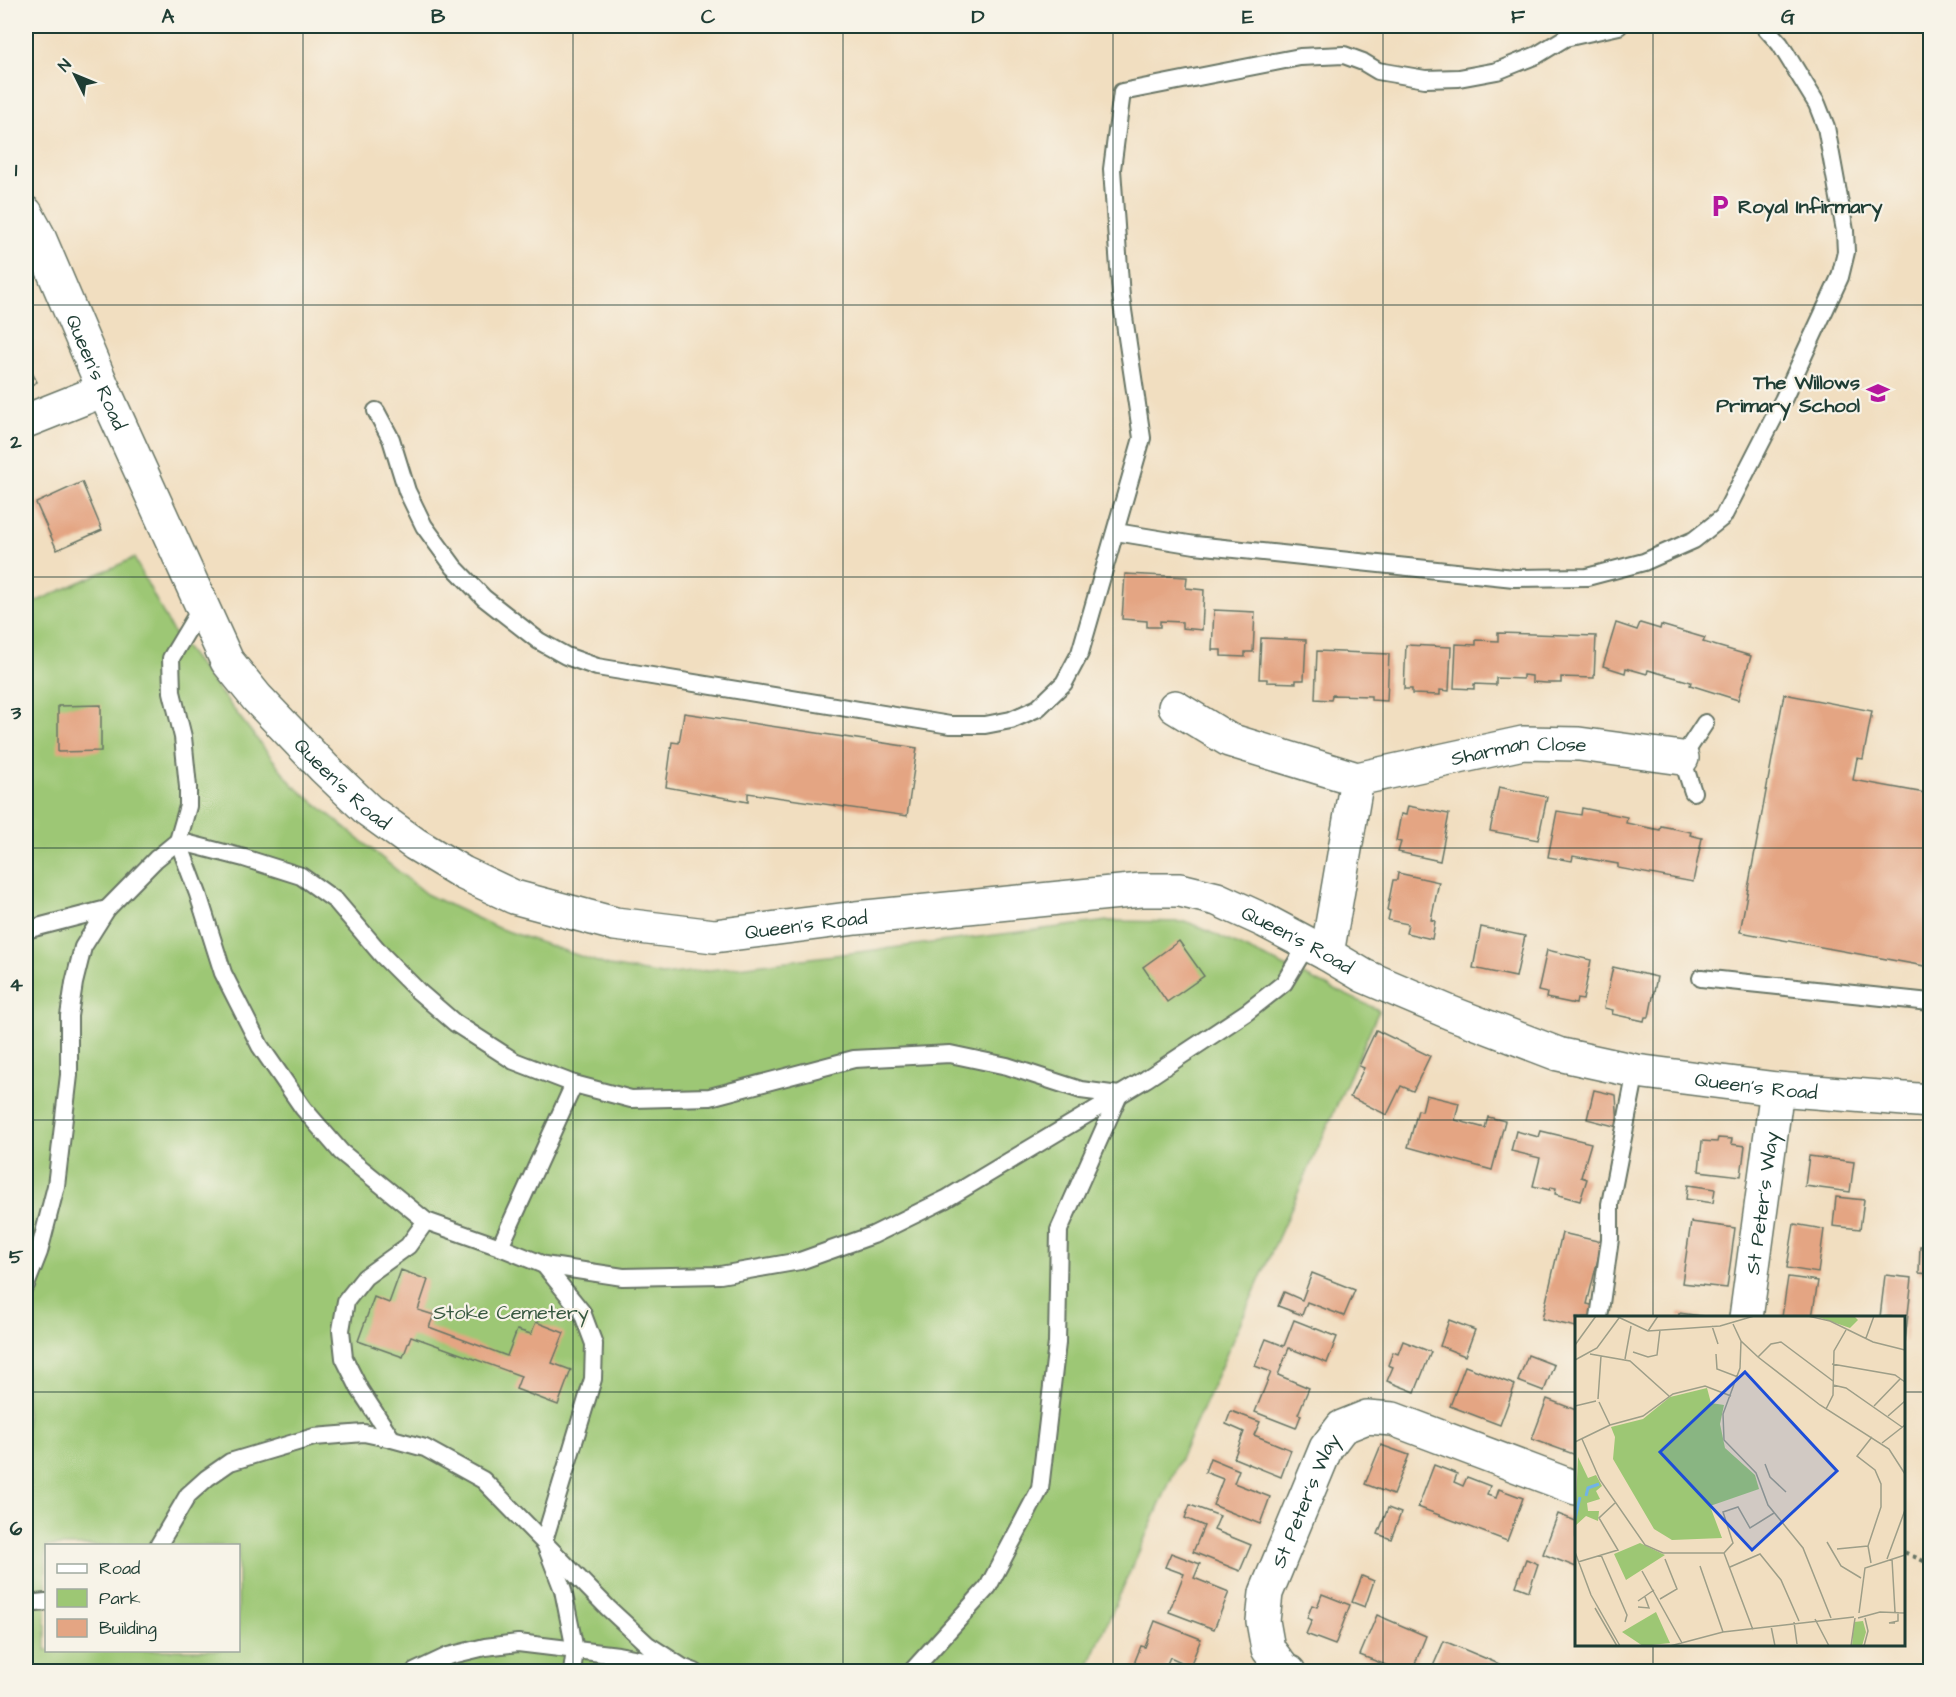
<svg xmlns="http://www.w3.org/2000/svg" width="1956" height="1697" font-family="'Architects Daughter',sans-serif">
<style>
.green{fill:#9dc774;stroke:#5e8254;stroke-width:1.5;fill-rule:evenodd}
.building{fill:#e4a583}
.lines{fill:none;stroke-linecap:round;stroke-linejoin:round}
.lane-casing{stroke:#687565;stroke-width:20}
.street-casing{stroke:#687565;stroke-width:36}
.secondary-casing{stroke:#687565;stroke-width:36}
.path{stroke:#687565;stroke-width:4;stroke-dasharray:4.5 4.5;stroke-linecap:butt}
.lane{stroke:#fff;stroke-width:16}
.street{stroke:#fff;stroke-width:33}
.secondary{stroke:#fff;stroke-width:33}
.grid{fill:none;stroke:#1f3d34;stroke-width:1.5;stroke-opacity:0.55}
.labels{text-anchor:middle;stroke-width:4.5;stroke-linejoin:round;paint-order:stroke}
.poi-label{font-size:20px;font-weight:bold;fill:#1f3d34;stroke:#f7f3e8;text-anchor:start}
.street-label{font-size:20px;fill:#1f3d34;stroke:#f7f3e8}
.park-label{font-size:20px;fill:#385941;stroke:#f7f3e8}
.inset-river{fill:none;stroke:#71b3e6;stroke-width:3}
.inset-road{fill:none;stroke:#9d9e88;stroke-width:1.5}
.view{fill:#1d4ed8;fill-opacity:0.15;stroke:#1d4ed8;stroke-width:3}
.inset-edge{fill:none;stroke:#1f3d34;stroke-width:3}
.neatline{fill:none;stroke:#1f3d34;stroke-width:2}
.grid-label{font-size:20px;text-anchor:middle;font-weight:bold;fill:#1f3d34}
</style>
<rect width="100%" height="100%" fill="#f7f3e8"/>
<filter id="ink" filterUnits="userSpaceOnUse"><feTurbulence type="fractalNoise" baseFrequency=".0167" numOctaves="2"/><feDisplacementMap in="SourceGraphic" scale="12" xChannelSelector="R" yChannelSelector="G"/><feConvolveMatrix kernelMatrix="1 2 1 2 8 2 1 2 1" color-interpolation-filters="sRGB"/></filter>
<filter id="wash" filterUnits="userSpaceOnUse"><feTurbulence type="fractalNoise" baseFrequency=".008" numOctaves="4" result="noise"/><feDisplacementMap in="SourceGraphic" scale="24" xChannelSelector="R" yChannelSelector="G"/><feGaussianBlur stdDeviation="1.35" result="paint"/><feColorMatrix in="noise" values="0 0 0 0 0 0 0 0 0 0 0 0 0 0 0 0 0 1.4 0 .05"/><feComposite in="paint" operator="in"/></filter>
<g filter="url(#wash)">
<rect width="100%" height="100%" fill="#f1dec0"/>
<path class="green" d="M134 558 173 632 293 785 426 894 498 928 609 966 662 975 747 966 1108 921 1188 922 1379 1010 1086 1671H26V606ZM46 1546H238V1650H46Z"/>
<g id="blocks">
<g class="building">
<polygon points="26,361 37,382 26,388"/>
<polygon points="82,482 102,530 57,550 36,503"/>
<polygon points="1125,574 1187,577 1186,588 1204,590 1202,630 1182,628 1182,622 1160,621 1160,627 1147,627 1147,621 1122,619"/>
<polygon points="1214,610 1255,612 1253,652 1245,652 1245,657 1221,656 1221,650 1212,650"/>
<polygon points="1616,623 1637,630 1640,623 1660,629 1661,625 1705,638 1703,642 1751,656 1738,700 1690,685 1691,682 1648,670 1647,674 1626,668 1625,673 1603,666"/>
<polygon points="1498,633 1596,636 1594,678 1561,677 1561,683 1547,683 1532,682 1532,676 1523,675 1523,679 1496,678 1496,685 1474,684 1474,689 1454,688 1456,644 1476,645 1476,640 1498,641"/>
<polygon points="1261,638 1306,640 1304,680 1296,680 1296,683 1267,682 1267,679 1259,679"/>
<polygon points="1406,645 1451,647 1449,691 1440,690 1440,695 1412,694 1412,689 1404,689"/>
<polygon points="1317,651 1389,654 1387,701 1371,700 1371,696 1332,695 1331,700 1315,699"/>
<polygon points="1784,694 1872,711 1863,759 1857,758 1853,780 1930,794 1930,967 1740,932"/>
<polygon points="101,705 101,751 58,752 58,706"/>
<polygon points="684,713 917,748 907,816 748,793 748,802 666,787 672,742 679,743"/>
<polygon points="1499,787 1547,797 1538,840 1490,831"/>
<polygon points="1408,806 1449,814 1440,861 1398,852 1401,842 1396,841 1401,814 1406,815"/>
<polygon points="1582,808 1627,817 1626,823 1660,830 1661,826 1691,832 1690,835 1702,838 1693,882 1618,868 1618,864 1573,856 1572,861 1548,857 1557,811 1581,815"/>
<polygon points="1398,873 1439,882 1431,920 1435,921 1432,939 1406,933 1408,924 1388,920 1390,911 1387,910 1393,880 1397,880"/>
<polygon points="1481,927 1525,936 1516,977 1473,968"/>
<polygon points="1179,941 1204,976 1167,1002 1143,967"/>
<polygon points="1547,950 1591,960 1583,1000 1577,999 1576,1004 1546,998 1547,993 1538,991"/>
<polygon points="1613,967 1657,977 1649,1017 1645,1017 1644,1021 1612,1014 1613,1010 1604,1008"/>
<polygon points="1376,1030 1430,1056 1413,1091 1401,1086 1387,1115 1350,1097 1364,1068 1359,1066"/>
<polygon points="1594,1090 1616,1095 1618,1127 1587,1119"/>
<polygon points="1426,1095 1459,1103 1455,1120 1485,1128 1488,1117 1505,1121 1492,1170 1408,1147 1418,1110 1422,1111"/>
<polygon points="1516,1131 1539,1137 1541,1131 1591,1143 1581,1177 1587,1179 1580,1201 1555,1194 1556,1188 1551,1187 1550,1190 1533,1186 1540,1158 1511,1151"/>
<polygon points="1718,1138 1732,1139 1731,1144 1745,1146 1741,1176 1699,1171 1702,1141 1717,1142"/>
<polygon points="1809,1156 1854,1162 1850,1192 1805,1186"/>
<polygon points="1688,1185 1715,1189 1713,1203 1686,1199"/>
<polygon points="1836,1197 1864,1200 1860,1229 1833,1226"/>
<polygon points="1691,1222 1735,1228 1727,1288 1682,1283"/>
<polygon points="1794,1224 1824,1229 1818,1273 1787,1268"/>
<polygon points="1562,1233 1602,1242 1587,1304 1595,1306 1592,1317 1576,1317 1576,1327 1542,1319"/>
<polygon points="1920,1246 1930,1246 1930,1274 1919,1273"/>
<polygon points="401,1270 428,1280 418,1310 434,1315 429,1327 507,1356 517,1330 531,1334 536,1322 564,1333 552,1363 571,1370 558,1405 516,1389 521,1376 411,1336 403,1357 358,1341 374,1297 389,1303"/>
<polygon points="1312,1273 1355,1290 1344,1316 1307,1302 1302,1315 1278,1306 1284,1292 1302,1300"/>
<polygon points="1885,1275 1912,1278 1905,1341 1904,1340 1904,1317 1880,1317"/>
<polygon points="1788,1277 1818,1281 1812,1317 1782,1317"/>
<polygon points="1679,1313 1701,1316 1701,1317 1679,1317"/>
<polygon points="1294,1320 1337,1337 1327,1363 1289,1348 1278,1375 1309,1388 1298,1414 1301,1415 1296,1428 1255,1412 1271,1372 1255,1366 1266,1339 1284,1346"/>
<polygon points="1449,1320 1475,1330 1465,1356 1440,1346"/>
<polygon points="1403,1341 1431,1352 1415,1392 1387,1381 1393,1367 1388,1365 1393,1352 1398,1354"/>
<polygon points="1528,1355 1554,1365 1544,1391 1518,1381"/>
<polygon points="1465,1366 1515,1385 1500,1425 1450,1406"/>
<polygon points="1547,1399 1576,1410 1576,1455 1532,1439"/>
<polygon points="1231,1411 1260,1422 1254,1435 1291,1450 1281,1477 1234,1458 1244,1432 1226,1424"/>
<polygon points="1381,1445 1409,1455 1393,1495 1365,1484"/>
<polygon points="1210,1458 1239,1470 1234,1483 1270,1497 1260,1524 1213,1505 1223,1479 1205,1472"/>
<polygon points="1434,1465 1457,1474 1454,1482 1463,1486 1467,1477 1490,1486 1487,1495 1496,1498 1499,1489 1523,1498 1507,1541 1418,1507"/>
<polygon points="1190,1505 1220,1516 1214,1530 1251,1545 1240,1571 1193,1552 1204,1526 1185,1518"/>
<polygon points="1388,1508 1401,1513 1391,1539 1378,1534"/>
<polygon points="1558,1514 1576,1521 1576,1567 1543,1554"/>
<polygon points="1171,1553 1200,1564 1194,1578 1229,1592 1214,1629 1169,1612 1184,1574 1165,1567"/>
<polygon points="1526,1559 1538,1564 1529,1591 1516,1586"/>
<polygon points="1362,1576 1374,1581 1365,1607 1352,1602"/>
<polygon points="1322,1594 1350,1605 1335,1645 1306,1634 1312,1620 1307,1618 1312,1605 1317,1607"/>
<polygon points="1377,1615 1426,1636 1412,1671 1401,1671 1360,1655"/>
<polygon points="1155,1621 1201,1639 1190,1666 1170,1657 1164,1671 1131,1671 1141,1646 1145,1647"/>
<polygon points="1444,1641 1499,1664 1496,1671 1431,1671"/>
</g>
</g>
</g>
<g filter="url(#ink)">
<use href="#blocks" fill-opacity="0" stroke="#687565" stroke-width="1.5"/>
<g class="lines">
<g class="lane-casing">
<g id="lane">
<polyline points="376,411 391,439 407,491 424,526 454,567 484,598 539,641 566,656 597,667 950,725 985,725 1011,720 1038,708 1064,683 1080,653 1142,438 1121,297 1112,169 1122,92 1300,57 1344,55 1363,62 1378,71 1425,79 1459,78 1497,71 1537,55 1565,38 1619,26"/>
<polyline points="1116,532 1195,545 1514,578 1587,577 1644,562 1694,540 1723,517 1783,400 1840,277 1846,252 1845,231 1826,127 1817,104 1780,44 1764,26"/>
<polyline points="202,606 171,658 172,692 183,737 188,787 188,806 178,841 198,894 223,973 260,1046 303,1108 341,1152 426,1221 500,1247 544,1265 623,1277 720,1275 800,1261 873,1235 946,1199 1146,1079 1247,1012 1284,983 1308,943"/>
<polyline points="1693,792 1682,758 1705,723"/>
<polyline points="26,930 107,909"/>
<polyline points="1701,978 1930,1002"/>
<polyline points="500,1247 574,1084"/>
<polyline points="544,1265 582,1312 594,1344 593,1379 544,1541 563,1590 575,1650 572,1672"/>
<polyline points="26,1285 39,1252 56,1186 69,1075 69,1016 74,983 83,947 107,909 156,859 178,841 244,858 301,876 336,901 382,955 418,991 455,1023 514,1061 574,1084 631,1099 710,1097 854,1059 950,1054 1007,1066 1081,1090 1119,1095 1059,1230 1057,1343 1040,1489 988,1587 911,1672"/>
<polyline points="1599,1318 1610,1239 1610,1204 1636,1071"/>
<polyline points="392,1439 360,1390 344,1358 341,1330 346,1301 365,1277 408,1246 426,1221"/>
<polyline points="158,1546 188,1495 207,1478 230,1462 314,1437 364,1433 392,1439 425,1448 483,1480 608,1608 648,1645 682,1667 695,1672"/>
<polyline points="26,1604 46,1602"/>
<polyline points="414,1672 448,1656 485,1647 518,1643 618,1655 672,1665"/>
</g>
</g>
<g class="street-casing">
<g id="street">
<polyline points="26,421 104,390"/>
<path id="s1" d="M1175 707 1229 740 1357 779 1523 743 1579 744 1682 758"/>
<polyline points="1327,954 1357,779"/>
<path id="s2" d="M1746 1318 1777 1089"/>
<path id="s3" d="M1289 1672 1284 1670 1268 1649 1263 1621 1266 1593 1326 1448 1342 1427 1367 1417 1393 1419 1576 1488"/>
</g>
</g>
<g class="secondary-casing">
<g id="secondary">
<path id="s4" d="M26 213 38 235 104 390 227 661 257 698 324 768 368 810 415 844 463 873 514 897 615 924 714 936 856 918 1141 890H1180L1217 899 1265 921 1327 954 1364 976 1451 1013 1558 1054 1636 1071 1777 1089 1930 1101"/>
</g>
</g>
<polyline class="path" points="1904,1552 1930,1564"/>
<use href="#lane" class="lane"/>
<use href="#street" class="street"/>
<use href="#secondary" class="secondary"/>
</g>
</g>
<path class="grid" d="M303 26V1672M573 26V1672M843 26V1672M1113 26V1672M1383 26V1672M1653 26V1318M26 305H1930M26 577H1930M26 848H1930M26 1120H1930M26 1392H1576M1904 1392H1930M1653 1644V1672"/>
<defs>
<g id="parking-bare" transform="scale(1.8)"><path d="M-3.5-5.5H1a3.5 3.5 0 0 1 0 7H-1V5.5H-3.5ZM-1-3.4V-.6H.8a1.4 1.4 0 0 0 0-2.8Z" fill="#b5179e" stroke="#f7f3e8" stroke-width="2.5" paint-order="stroke"/></g>
<g id="school-bare" transform="scale(1.8)"><path d="M0-5L7-2L0 1L-7-2ZM-4 1L0 2.5L4 1V4Q0 6-4 4Z" fill="#b5179e" stroke="#f7f3e8" stroke-width="2.5" paint-order="stroke"/></g>
</defs>
<g fill-rule="evenodd">
<use href="#parking-bare" x="1720" y="206"/>
<use href="#school-bare" x="1878" y="393"/>
</g>
<g class="labels">
<g class="poi-label">
<text x="1738" y="213">Royal Infirmary</text>
<text x="1860" y="389" text-anchor="end">The Willows<tspan x="1860" dy="23">Primary School</tspan></text>
</g>
<g class="street-label">
<text dy="7" stroke="none"><textPath href="#s4" startOffset="174">Queen's Road</textPath></text>
<text dy="7" stroke="none"><textPath href="#s1" startOffset="362">Sharman Close</textPath></text>
<text dy="7" stroke="none"><textPath href="#s4" startOffset="660">Queen's Road</textPath></text>
<text dy="7" stroke="none"><textPath href="#s4" startOffset="1164">Queen's Road</textPath></text>
<text dy="7" stroke="none"><textPath href="#s4" startOffset="1668">Queen's Road</textPath></text>
<text dy="7" stroke="none"><textPath href="#s4" startOffset="2154">Queen's Road</textPath></text>
<text dy="7" stroke="none"><textPath href="#s2" startOffset="116">St Peter's Way</textPath></text>
<text dy="7" stroke="none"><textPath href="#s3" startOffset="189">St Peter's Way</textPath></text>
</g>
<g class="park-label">
<text x="511" y="1319">Stoke Cemetery</text>
</g>
</g>
<g transform="translate(1575 1316)">
<rect width="330" height="330" fill="#f1dec0"/>
<path d="M240 0H279L283 4 275 12ZM132 72 136 87 149 89 145 108 150 132 180 159 184 173 135 190 147 222 97 224 79 213 38 143 40 121 36 111 68 103 95 81ZM3 141 13 162 21 159 27 170 21 175 25 183 12 187 13 195H24L23 205 11 200 0 210ZM65 227 90 239 51 264 39 238ZM81 296 95 327 68 330 47 316ZM288 305 291 316 287 330H277L279 306Z" fill="#9dc774"/>
<path class="inset-river" d="M11 180 13 172 24 168M0 203 5 181"/>
<path class="inset-road" d="M41 0 73 15 145 10 179 0M233 0 255 5 298 26 330 34M158 8 166 25 183 41 245 89 314 133 330 158M137 10 143 28M73 15 83 0M291 22 299 0M166 25 165 52 148 98 149 124 181 157 193 189 228 232 256 302M0 29 21 0M58 36 73 41 82 39 85 14M15 38 55 45 94 80M141 38 142 53 163 61M183 41 196 28 206 26 258 65M50 43 56 10M0 44 22 32 44 2M257 48 320 59 330 66M258 69 271 72 327 111M23 83 26 40M24 86 35 109M0 90 21 85M299 90 325 63M251 93 258 79 259 35 271 14M313 100 330 85M7 123 25 164 70 229 88 237H149M0 126 35 109 68 100 98 78 130 70 156 80M307 127 330 109M190 148 195 161 211 176M252 226 266 250 286 262M262 233 293 230M0 236 16 279 45 330M149 237 158 227 148 196 163 191 175 212 199 197M149 237 178 314M26 239 52 299 50 306M312 243 330 194M317 243 320 296M3 246 43 234 24 202 40 187M296 247 293 230 306 191V168L300 154 282 140 297 121M125 250 148 316M155 251 185 238 206 264 224 305M67 255 107 327M85 283 102 273 90 243M63 285 79 274M63 291 74 292 70 281M20 292 42 330M284 297 290 252 330 239M283 302 305 296 330 297M240 303 254 330M219 306 222 328M320 307H314L323 305V296M196 310 200 330M95 330 148 316 279 301M276 330 280 302M289 330 293 315 290 302"/>
<path class="view" d="M170 56 262 155 177 234 85 136Z"/>
<rect width="330" height="330" class="inset-edge"/>
</g>
<rect width="1956" height="1697" fill="none" stroke="#f7f3e8" stroke-width="66"/>
<rect x="45" y="1544" width="195" height="108" fill="#f7f3e8" stroke="#a1aaa0" stroke-width="1.5"/>
<rect x="57" y="1564" width="30" height="9" fill="#ffffff" stroke="#a1aaa0" stroke-width="1.5"/>
<text x="99" y="1574" font-size="18" fill="#1f3d34">Road</text>
<rect x="57" y="1589" width="30" height="18" fill="#9dc774" stroke="#a1aaa0" stroke-width="1.5"/>
<text x="99" y="1604" font-size="18" fill="#1f3d34">Park</text>
<rect x="57" y="1619" width="30" height="18" fill="#e4a583" stroke="#a1aaa0" stroke-width="1.5"/>
<text x="99" y="1634" font-size="18" fill="#1f3d34">Building</text>
<g transform="translate(75 75) rotate(313)" stroke="#f7f3e8" stroke-width="4.5" paint-order="stroke">
<path d="M0-4.5L10 22L0 15L-10 22Z" fill="#1f3d34"/>
<text y="-9" font-size="16" font-weight="bold" text-anchor="middle" fill="#1f3d34">N</text>
</g>
<rect x="33" y="33" width="1890" height="1631" class="neatline"/>
<g class="grid-label">
<text x="168" y="23">A</text>
<text x="438" y="23">B</text>
<text x="708" y="23">C</text>
<text x="978" y="23">D</text>
<text x="1248" y="23">E</text>
<text x="1518" y="23">F</text>
<text x="1788" y="23">G</text>
<text x="16" y="176">1</text>
<text x="16" y="448">2</text>
<text x="16" y="719">3</text>
<text x="16" y="991">4</text>
<text x="16" y="1263">5</text>
<text x="16" y="1535">6</text>
</g>
</svg>
